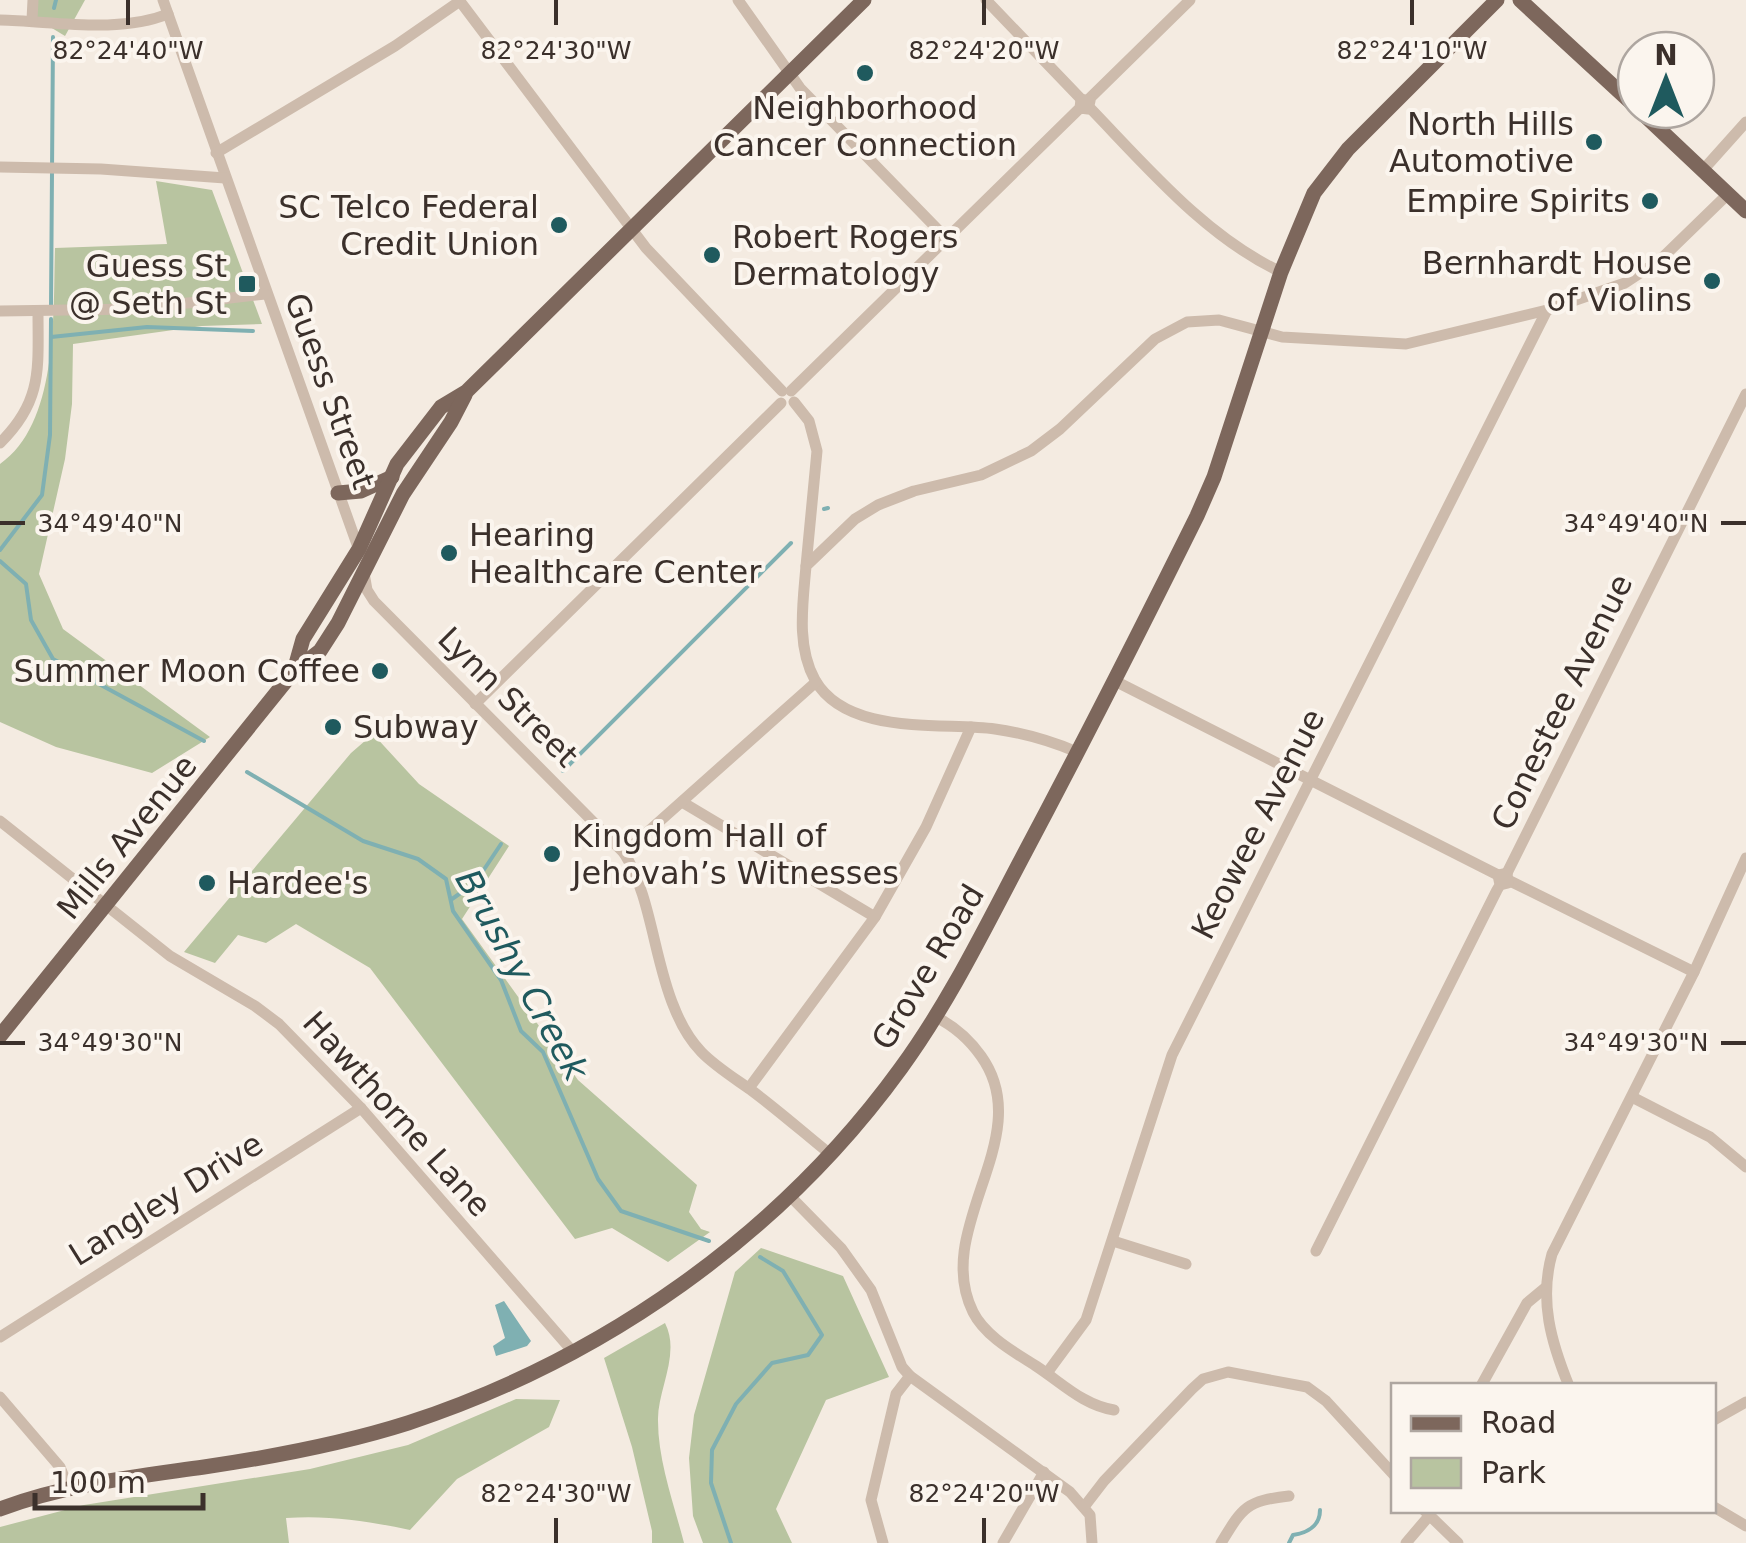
<svg xmlns="http://www.w3.org/2000/svg" width="1746" height="1543" font-family="'DejaVu Sans',sans-serif">
<style>
.green{fill:#b8c4a0}
.water{fill:#7fb0b2}
.lines{fill:none;stroke-linecap:round;stroke-linejoin:round}
.stream{stroke:#7fb0b2;stroke-width:4}
.minor{stroke:#cdbbac;stroke-width:11}
.major{stroke:#7d675c;stroke-width:15}
.ticks{fill:none;stroke:#3b302b;stroke-width:4}
.poi-dot{fill:#1f5a5e;stroke:#fbf5ee;stroke-width:4}
.labels{text-anchor:middle;stroke-width:8;stroke-linejoin:round;paint-order:stroke}
.poi-label{font-size:32px;fill:#3b302b;stroke:#fbf5ee;text-anchor:end}
.street-label{font-size:32px;fill:#3b302b;stroke:#fbf5ee}
.water-label{font-size:35px;font-style:italic;fill:#1f5a5e;stroke:#fbf5ee}
.ticks-label{font-size:25px;text-anchor:middle;fill:#3b302b;stroke:#fbf5ee;stroke-width:8;stroke-linejoin:round;paint-order:stroke}
</style>
<rect width="100%" height="100%" fill="#f4ebe1"/>
<g class="green">
<polygon points="35,0 85,0 65,36 37,19"/>
<path d="M156 181 212 190 262 324 202 326 73 344 72 404 65 459 39 574 63 629 210 737 152 773 56 747 0 722V464C59 423 53 312 55 248L167 244Z"/>
<polygon points="373,734 419,784 509,846 462,919 578,1080 697,1185 689,1212 701,1229 710,1232 668,1262 612,1228 575,1239 370,968 296,924 266,943 238,935 215,963 184,952 351,753"/>
<polygon points="761,1248 843,1276 889,1377 826,1400 776,1509 792,1543 703,1543 693,1516 689,1458 694,1415 735,1272"/>
<path d="M665 1323C681 1354 657 1390 658 1421 658 1461 674 1504 684 1543H652V1531L632 1447 604 1358Z"/>
<path d="M516 1399 560 1400 549 1427 457 1479 410 1530C368 1521 329 1515 286 1518L289 1543H0V1527L84 1505 310 1469 408 1445Z"/>
</g>
<polygon class="water" points="504,1301 531,1341 527,1346 496,1356 493,1346 505,1338 495,1305"/>
<g class="lines">
<g class="stream">
<polyline points="54,8 56,0"/>
<polyline points="51,307 53,37"/>
<polyline points="51,337 147,327 253,331"/>
<polyline points="824,509 828,508"/>
<polyline points="0,550 42,495 50,435 51,319"/>
<polyline points="0,561 26,584 31,620 53,659 204,741"/>
<polyline points="563,771 791,543"/>
<polyline points="247,772 363,841 418,859 446,879 453,911 501,980 521,1031 543,1052 598,1179 621,1211 709,1241"/>
<polyline points="452,899 475,883 501,844"/>
<polyline points="731,1543 711,1483 712,1450 736,1404 772,1363 808,1355 822,1335 783,1271 760,1257"/>
<path d="M1289 1543 1293 1535C1307 1533 1320 1526 1320 1510"/>
</g>
<g class="minor">
<polyline points="163,0 359,550"/>
<polyline points="459,0 646,248 782,391"/>
<polyline points="738,0 800,88 947,239"/>
<polyline points="986,0 1081,99"/>
<path d="M0 20C53 21 118 34 168 14"/>
<polyline points="32,20 33,0"/>
<polyline points="1089,99 1190,0"/>
<path d="M1090 108C1147 167 1206 237 1281 272"/>
<polyline points="216,153 395,46 460,1"/>
<polyline points="0,167 101,169 225,178"/>
<polyline points="1703,170 1746,122"/>
<polyline points="0,311 136,309 265,294"/>
<polyline points="791,391 1080,108 1081,99 1090,101 1088,109 1080,108"/>
<polyline points="794,402 809,421 817,451 806,566"/>
<path d="M0 443C43 401 38 368 38 312"/>
<path d="M364 573 367 590 374 601 624 853C651 895 654 960 674 1007 692 1053 714 1064 751 1090 778 1110 804 1133 830 1154"/>
<polyline points="1115,681 1498,875"/>
<polyline points="475,704 781,403"/>
<path d="M1077 752C1051 741 1023 733 995 729 941 722 847 736 815 680 796 646 803 603 806 566L855 519 878 505 914 491 981 475 1031 451 1060 429 1155 339 1187 322 1219 320 1282 337 1406 344 1547 310 1625 283 1660 260 1728 194"/>
<polyline points="682,802 875,917"/>
<polyline points="0,821 170,956 255,1006 279,1024 361,1108 574,1353"/>
<polyline points="624,853 816,682"/>
<polyline points="1507,873 1746,394"/>
<polyline points="1510,881 1694,972"/>
<path d="M936 1017C954 1026 969 1039 981 1056 1039 1137 931 1227 973 1312 985 1336 1014 1352 1036 1366 1062 1383 1083 1405 1114 1410"/>
<polyline points="749,1088 875,917 926,827 971,727"/>
<polyline points="1632,1097 1710,1137 1746,1167"/>
<polyline points="790,1196 841,1248 871,1290 902,1367 910,1376 1070,1492 1090,1515 1092,1543"/>
<polyline points="1113,1241 1186,1264"/>
<polyline points="1316,1251 1497,890 1500,885 1498,875 1507,873 1508,883 1500,885"/>
<polyline points="0,1337 361,1108"/>
<polyline points="1047,1373 1086,1320 1172,1055 1547,310"/>
<polyline points="1481,1386 1527,1303 1545,1288"/>
<path d="M1569 1386C1551 1342 1539 1300 1552 1254L1694 972 1746 858"/>
<polyline points="0,1397 60,1467 68,1487"/>
<polyline points="1714,1420 1746,1402"/>
<polyline points="1084,1507 1104,1481 1192,1389 1203,1379 1228,1372 1307,1387 1326,1401 1394,1475"/>
<polyline points="1714,1507 1746,1526"/>
<polyline points="1424,1510 1458,1543"/>
<polyline points="883,1543 871,1500 896,1394 910,1376"/>
<polyline points="1003,1543 1044,1472"/>
<path d="M1221 1543C1243 1507 1246 1501 1289 1496"/>
<polyline points="1406,1543 1429,1516"/>
</g>
<g class="major">
<polyline points="1520,0 1636,107"/>
<polyline points="1639,110 1746,211"/>
<polyline points="338,493 361,491 392,477"/>
<polyline points="294,671 303,639 359,549 397,464 441,407 466,392 864,0"/>
<polyline points="0,1036 294,671 320,651 338,623 403,494 451,422 465,395"/>
<path d="M0 1509C66 1484 134 1477 204 1467 272 1457 342 1444 408 1423 603 1359 780 1235 901 1068 949 1002 984 930 1022 858 1082 745 1140 631 1197 516L1214 477 1281 272 1314 193 1348 149 1497 0"/>
</g>
</g>
<path class="ticks" d="M128 0V25M556 0V25M984 0V25M1412 0V25M0 523H25M1721 523H1746M0 1043H25M1721 1043H1746M556 1518V1543M984 1518V1543"/>
<g class="poi-dot">
<circle cx="865" cy="73" r="10"/>
<circle cx="1594" cy="142" r="10"/>
<circle cx="1650" cy="201" r="10"/>
<circle cx="559" cy="225" r="10"/>
<circle cx="712" cy="255" r="10"/>
<circle cx="1712" cy="281" r="10"/>
<rect x="237" y="274" width="20" height="20" rx="5"/>
<circle cx="449" cy="553" r="10"/>
<circle cx="380" cy="671" r="10"/>
<circle cx="333" cy="727" r="10"/>
<circle cx="552" cy="854" r="10"/>
<circle cx="207" cy="883" r="10"/>
</g>
<g class="labels">
<g class="poi-label">
<text x="865" y="119" text-anchor="middle">Neighborhood<tspan x="865" dy="37">Cancer Connection</tspan></text>
<text x="1574" y="135">North Hills<tspan x="1574" dy="37">Automotive</tspan></text>
<text x="1630" y="212">Empire Spirits</text>
<text x="539" y="218">SC Telco Federal<tspan x="539" dy="37">Credit Union</tspan></text>
<text x="732" y="248" text-anchor="start">Robert Rogers<tspan x="732" dy="37">Dermatology</tspan></text>
<text x="1692" y="274">Bernhardt House<tspan x="1692" dy="37">of Violins</tspan></text>
<text x="227" y="277">Guess St<tspan x="227" dy="37">@ Seth St</tspan></text>
<text x="469" y="546" text-anchor="start">Hearing<tspan x="469" dy="37">Healthcare Center</tspan></text>
<text x="360" y="682">Summer Moon Coffee</text>
<text x="353" y="738" text-anchor="start">Subway</text>
<text x="572" y="847" text-anchor="start">Kingdom Hall of<tspan x="572" dy="37">Jehovah’s Witnesses</tspan></text>
<text x="227" y="894" text-anchor="start">Hardee's</text>
</g>
<g class="street-label">
<text transform="translate(330 391) rotate(70)" y="11">Guess Street</text>
<text transform="translate(508 697) rotate(45)" y="11">Lynn Street</text>
<text transform="translate(1562 702) rotate(-64)" y="11">Conestee Avenue</text>
<text transform="translate(1258 824) rotate(-63)" y="11">Keowee Avenue</text>
<text transform="translate(127 837) rotate(-51)" y="11">Mills Avenue</text>
<text transform="translate(928 967) rotate(-59)" y="11">Grove Road</text>
<text transform="translate(397 1114) rotate(48)" y="11">Hawthorne Lane</text>
<text transform="translate(166 1199) rotate(-32)" y="11">Langley Drive</text>
</g>
<g class="water-label">
<text transform="translate(522 975) rotate(61)" y="12">Brushy Creek</text>
</g>
</g>
<g class="ticks-label">
<text x="128" y="59">82°24'40"W</text>
<text x="556" y="59">82°24'30"W</text>
<text x="984" y="59">82°24'20"W</text>
<text x="1412" y="59">82°24'10"W</text>
<text x="110" y="532">34°49'40"N</text>
<text x="1636" y="532">34°49'40"N</text>
<text x="110" y="1051">34°49'30"N</text>
<text x="1636" y="1051">34°49'30"N</text>
<text x="556" y="1502">82°24'30"W</text>
<text x="984" y="1502">82°24'20"W</text>
</g>
<rect x="1391" y="1383" width="325" height="130" fill="#fbf5ee" stroke="#aea6a0" stroke-width="2.5"/>
<rect x="1411" y="1416" width="50" height="15" fill="#7d675c" stroke="#aea6a0" stroke-width="2.5"/>
<text x="1481" y="1433" font-size="30" fill="#3b302b">Road</text>
<rect x="1411" y="1458" width="50" height="30" fill="#b8c4a0" stroke="#aea6a0" stroke-width="2.5"/>
<text x="1481" y="1483" font-size="30" fill="#3b302b">Park</text>
<g transform="translate(1666 80)"><circle r="48" fill="#fbf5ee" stroke="#aea6a0" stroke-width="2.5"/>
<path d="M0-8L18 38L0 25L-18 38Z" fill="#1f5a5e"/>
<text y="-15" font-size="28" font-weight="bold" text-anchor="middle" fill="#3b302b">N</text>
</g>
<path d="M35 1493v15h168v-15" fill="none" stroke="#3b302b" stroke-width="5"/>
<text x="50" y="1493" font-size="30" fill="#3b302b" stroke="#fbf5ee" stroke-width="8" paint-order="stroke">100 m</text>
</svg>
